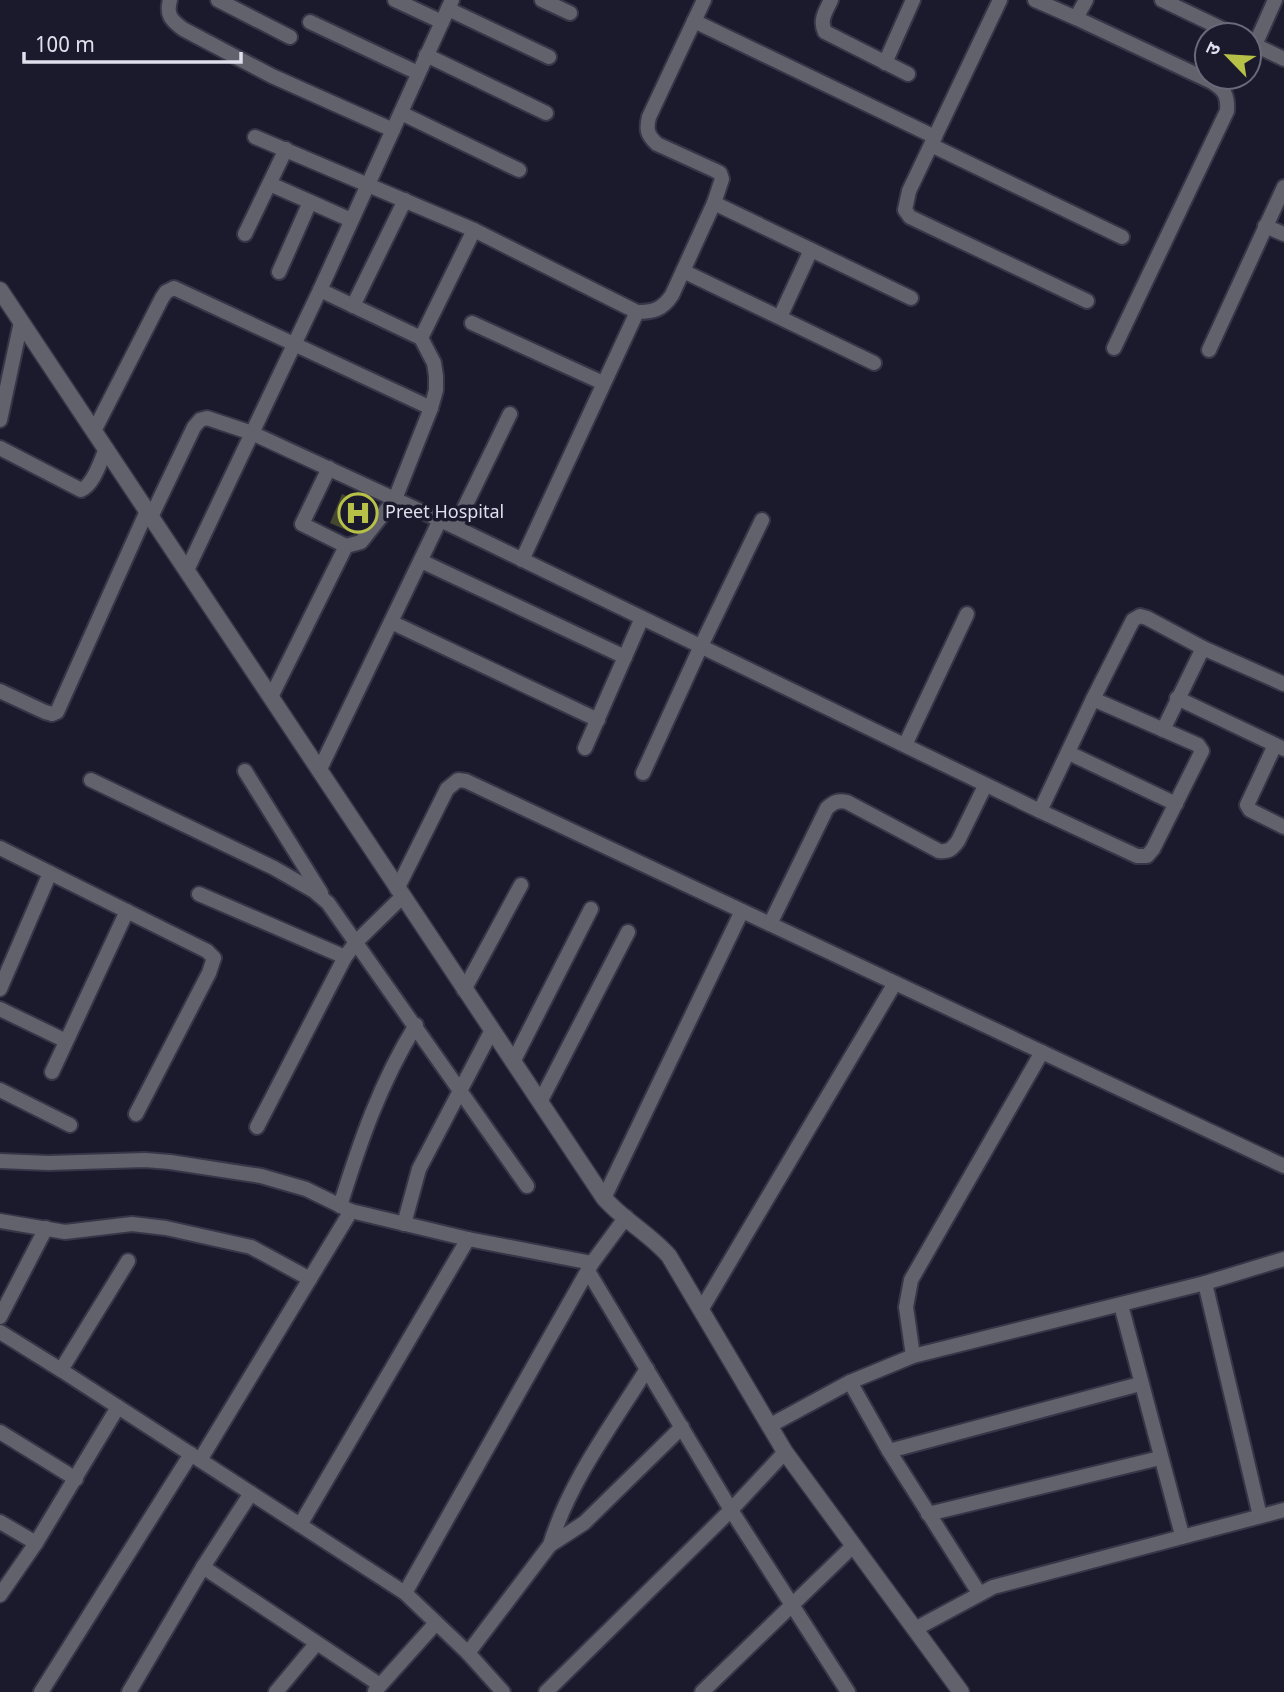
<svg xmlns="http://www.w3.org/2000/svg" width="1284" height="1692" viewBox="0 0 1284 1692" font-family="Georgia,'Noto Sans Devanagari',serif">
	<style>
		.building { fill: #44462f }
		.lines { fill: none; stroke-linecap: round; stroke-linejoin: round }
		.minor-casing { stroke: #363648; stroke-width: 18 }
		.tertiary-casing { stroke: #363648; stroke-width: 19 }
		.minor { stroke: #62626d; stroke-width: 14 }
		.tertiary { stroke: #62626d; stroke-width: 16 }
		.labels { text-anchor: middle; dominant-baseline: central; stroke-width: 7; stroke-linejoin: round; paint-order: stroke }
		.poi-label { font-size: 18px; fill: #dfdfed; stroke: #1b1a2d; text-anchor: start }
	</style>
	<rect width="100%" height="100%" fill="#1b1a2d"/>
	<path class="building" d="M 342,494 L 372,508 L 355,534 L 330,523 Z"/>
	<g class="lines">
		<g class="minor-casing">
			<g id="minor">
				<path d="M 170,0 C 166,15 171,20 183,29 L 272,76 L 393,130"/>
				<path d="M 218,0 L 290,37"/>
				<path d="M 395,0 L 442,22"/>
				<path d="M 542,0 L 570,13"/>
				<path d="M 831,0 C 826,11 819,20 825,32 L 908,74"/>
				<path d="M 1000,0 L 909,191 L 905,210 L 910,217 L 1087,301"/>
				<path d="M 1035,0 L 1076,18 L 1086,0"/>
				<path d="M 1162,0 L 1235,35"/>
				<path d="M 448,9 L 549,57"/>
				<path d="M 1076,18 L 1212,82 C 1225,90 1228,96 1227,111 L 1114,348"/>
				<path d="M 694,21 L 935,137"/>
				<path d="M 310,22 L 418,73"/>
				<path d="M 1249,42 L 1284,59"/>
				<path d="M 1255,45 L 1275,0"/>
				<path d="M 426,55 L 546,113"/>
				<path d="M 885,63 L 913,0"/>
				<path d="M 401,113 L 519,170"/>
				<path d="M 255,137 L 474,230 L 637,312 C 653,312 662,310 672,295 L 714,203 L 722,179 L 720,173 L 714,170 L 657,144 C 647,135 646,129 649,117 L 704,0"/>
				<path d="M 931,145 L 1122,237"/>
				<path d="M 270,184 L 351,220"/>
				<path d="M 714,203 L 911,298"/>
				<path d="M 1265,226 L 1284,234"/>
				<path d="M 245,234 L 286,149"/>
				<path d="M 683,271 L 874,363"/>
				<path d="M 279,272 L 310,202"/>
				<path d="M 320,290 L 421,338 L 474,230"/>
				<path d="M 353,306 L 405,200"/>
				<path d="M 780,317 L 811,250"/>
				<path d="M 472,323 L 603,383"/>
				<path d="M 1209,350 L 1284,187"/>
				<path d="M 0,420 L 21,322"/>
				<path d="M 94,431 L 162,298 L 166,292 L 174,288 L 431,408"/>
				<path d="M 0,448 L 81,490 C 94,484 100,462 106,449"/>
				<path d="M 151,517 L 194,427 L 200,420 L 207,418 L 252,433 L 455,527 L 1040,811 L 1137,856 L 1147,856 L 1153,849 L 1202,751 L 1198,745 L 1093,699"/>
				<path d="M 455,527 L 510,414"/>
				<path d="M 346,546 L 361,542 L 395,499 L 431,408 L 436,390 L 436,376 L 434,363 L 421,338"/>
				<path d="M 522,560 L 637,312"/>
				<path d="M 421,561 L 625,657"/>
				<path d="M 187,570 L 320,290 L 452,0"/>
				<path d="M 391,622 L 598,720"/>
				<path d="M 0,691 L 45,712 L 52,714 L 57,712 L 147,511"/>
				<path d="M 271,697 L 346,546 L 302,524 L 329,468"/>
				<path d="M 1177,698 L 1284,749"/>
				<path d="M 1163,730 L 1203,648"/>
				<path d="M 905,745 L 967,614"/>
				<path d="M 1275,745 L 1247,805 L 1250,810 L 1284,827"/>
				<path d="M 585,748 L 642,618"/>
				<path d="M 1069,753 L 1176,804"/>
				<path d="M 245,771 L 321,893"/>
				<path d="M 319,771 L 440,520"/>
				<path d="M 643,773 L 701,646 L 762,520"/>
				<path d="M 91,780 L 274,868 L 314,891 L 328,903 L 527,1186"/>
				<path d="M 1040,811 L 1093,699 L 1133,620 L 1140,616 L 1147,618 L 1203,648 L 1284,684"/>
				<path d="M 0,848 L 207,951 L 214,958 L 209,973 L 136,1114"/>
				<path d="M 397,889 L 447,789 L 458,780 L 466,781 L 1284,1166"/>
				<path d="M 199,894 L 345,957"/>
				<path d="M 770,924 L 827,808 C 834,802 838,800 847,802 L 939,851 C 949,852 952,849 958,841 L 985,786"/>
				<path d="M 0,989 L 50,873"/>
				<path d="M 464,990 L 521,885"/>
				<path d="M 0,1009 L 66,1041"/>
				<path d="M 513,1062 L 591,909"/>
				<path d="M 52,1072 L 127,911"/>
				<path d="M 0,1090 L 70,1125"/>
				<path d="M 540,1102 L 628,932"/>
				<path d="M 257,1127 L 345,957 L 357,941 L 402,897"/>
				<path d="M 0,1161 L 48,1163 L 145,1160 L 170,1162 L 261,1176 L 306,1189 L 351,1211 L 468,1239 L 592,1263"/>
				<path d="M 604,1198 L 742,911"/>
				<path d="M 340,1206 C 360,1142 380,1083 416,1025"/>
				<path d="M 0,1221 L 65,1232 L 132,1224 L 166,1228 L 251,1247 L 310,1279"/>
				<path d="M 404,1224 L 419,1169 L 492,1030"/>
				<path d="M 128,1261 L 61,1370 L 405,1593 L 468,1653 L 503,1692"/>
				<path d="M 588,1271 L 731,1510 L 848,1692"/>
				<path d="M 1205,1283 L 1260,1516"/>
				<path d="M 1121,1305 L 1182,1535"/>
				<path d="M 701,1310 L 895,983"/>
				<path d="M 0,1317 L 46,1228"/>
				<path d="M 0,1332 L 61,1370"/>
				<path d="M 913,1356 L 906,1307 L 911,1280 L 1042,1052"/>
				<path d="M 850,1382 L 889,1451 L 979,1593"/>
				<path d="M 769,1426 L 850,1382 L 913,1356 L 1205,1283 L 1284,1259"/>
				<path d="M 0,1432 L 76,1479"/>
				<path d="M 889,1451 L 1140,1384"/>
				<path d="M 200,1460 L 351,1211"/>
				<path d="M 928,1514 L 1160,1458"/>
				<path d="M 0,1522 L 36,1543 L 118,1407"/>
				<path d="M 300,1525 L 468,1239"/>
				<path d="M 550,1545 L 584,1523 L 682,1427"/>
				<path d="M 203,1567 L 380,1685"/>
				<path d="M 405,1593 L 592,1263 L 626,1217"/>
				<path d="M 0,1595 L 36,1543"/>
				<path d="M 915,1629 L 993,1587 L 1284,1510"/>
				<path d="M 468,1653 L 550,1545 C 569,1482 612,1425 647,1369"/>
				<path d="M 375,1691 L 436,1623"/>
				<path d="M 41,1692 L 191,1454"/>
				<path d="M 129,1692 L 203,1567 L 251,1493"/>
				<path d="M 276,1692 L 316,1644"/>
				<path d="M 546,1692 L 731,1510 L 785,1452"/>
				<path d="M 702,1692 L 853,1546"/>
			</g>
		</g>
		<g class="tertiary-casing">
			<path id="tertiary" d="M 0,290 L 604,1198 C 623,1220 650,1234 669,1256 L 785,1452 L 961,1692"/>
		</g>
		<use href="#minor" class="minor"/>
		<use href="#tertiary" class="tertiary"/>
	</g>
	<defs>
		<g id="hospital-ring" transform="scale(2.0125)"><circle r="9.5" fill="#1b1a2d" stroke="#b7c148" stroke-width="1.5"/><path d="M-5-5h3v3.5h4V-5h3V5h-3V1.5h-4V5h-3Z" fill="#b7c148"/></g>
	</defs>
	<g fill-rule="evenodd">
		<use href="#hospital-ring" x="358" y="513"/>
	</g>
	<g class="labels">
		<g class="poi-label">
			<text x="385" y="513">Preet Hospital</text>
		</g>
	</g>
	<g transform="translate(1228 56) rotate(295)"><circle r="33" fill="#1b1a2d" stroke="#69697a" stroke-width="2"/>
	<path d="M0-5L12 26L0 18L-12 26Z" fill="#b7c148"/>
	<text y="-10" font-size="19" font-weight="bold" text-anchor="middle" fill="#dfdfed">उ</text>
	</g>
	<path d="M24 52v10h217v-10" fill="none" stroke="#dfdfed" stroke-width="3.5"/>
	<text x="35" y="52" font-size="21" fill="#dfdfed" stroke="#1b1a2d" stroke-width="5" paint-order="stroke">100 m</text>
</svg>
